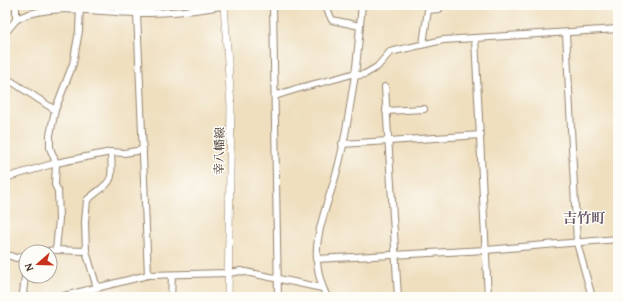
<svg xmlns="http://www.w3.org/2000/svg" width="623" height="302" viewBox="0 0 623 302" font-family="'Gentium Book Plus','Noto Serif JP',serif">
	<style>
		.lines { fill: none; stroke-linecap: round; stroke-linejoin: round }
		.minor-casing { stroke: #95846e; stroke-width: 8 }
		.tertiary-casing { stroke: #95846e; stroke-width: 8 }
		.minor { stroke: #fff; stroke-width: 6 }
		.tertiary { stroke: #fff; stroke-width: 7 }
		.labels { text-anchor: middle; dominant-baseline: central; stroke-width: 3; stroke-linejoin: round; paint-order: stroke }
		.street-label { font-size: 12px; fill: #3b2a1e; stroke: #fdfcf7 }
		.quarter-label { font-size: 14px; font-weight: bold; fill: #695b6a; stroke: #fdfcf7 }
	</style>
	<rect width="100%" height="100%" fill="#fdfcf7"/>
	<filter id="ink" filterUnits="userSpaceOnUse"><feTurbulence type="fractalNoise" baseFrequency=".025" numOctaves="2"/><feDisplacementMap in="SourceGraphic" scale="8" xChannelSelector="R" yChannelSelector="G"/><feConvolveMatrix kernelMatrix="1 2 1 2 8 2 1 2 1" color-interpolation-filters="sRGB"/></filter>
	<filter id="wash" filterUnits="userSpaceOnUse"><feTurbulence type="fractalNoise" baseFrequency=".012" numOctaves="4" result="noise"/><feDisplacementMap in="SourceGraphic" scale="16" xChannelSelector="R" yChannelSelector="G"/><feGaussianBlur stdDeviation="0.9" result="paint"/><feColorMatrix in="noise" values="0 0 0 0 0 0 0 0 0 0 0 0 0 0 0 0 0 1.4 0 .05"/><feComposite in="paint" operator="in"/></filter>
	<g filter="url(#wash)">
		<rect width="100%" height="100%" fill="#efdfbf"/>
	</g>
	<g filter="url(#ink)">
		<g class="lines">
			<g class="minor-casing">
				<g id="minor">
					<path d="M 16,5 L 16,20"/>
					<path d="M 80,5 L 79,31 L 73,64 L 55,110 L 50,135 L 50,148 L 56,163 L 55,185 L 58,191 L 59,219 L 56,250 L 86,251"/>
					<path d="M 273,5 L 278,297"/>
					<path d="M 325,5 L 332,20 L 360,26"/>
					<path d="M 137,13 L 148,275"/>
					<path d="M 5,33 L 16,20 L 21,17 C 57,2 99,13 137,13 C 166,13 197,11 225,5"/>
					<path d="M 566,33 L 577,243 L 592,297"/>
					<path d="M 475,38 L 488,297"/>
					<path d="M 423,44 L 428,10 L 439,9"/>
					<path d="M 355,76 L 365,74 L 377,67 L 390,52 L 443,40 L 618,29"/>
					<path d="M 5,77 L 55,110"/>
					<path d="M 385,87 L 398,297"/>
					<path d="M 275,96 C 301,86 328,82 355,73"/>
					<path d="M 386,111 L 424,109"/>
					<path d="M 342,144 L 481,135"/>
					<path d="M 5,178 L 56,163 L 111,152 L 124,153 L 143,150"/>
					<path d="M 41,252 L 56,250"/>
					<path d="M 5,254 L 16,258 L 26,255"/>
					<path d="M 316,259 L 486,250 L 618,239"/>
					<path d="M 26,268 L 23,293 L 26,297"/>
					<path d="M 97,288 L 86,251 L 85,222 L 87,200 C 112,179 113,186 111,152"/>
					<path d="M 60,297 L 148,275 L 229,273 L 241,271 L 322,288"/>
					<path d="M 171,297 L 172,276"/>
					<path d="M 327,297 C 304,251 325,215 337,171 C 344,145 349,114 353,87 C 358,60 359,32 362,5"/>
				</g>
			</g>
			<g class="tertiary-casing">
				<path id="tertiary" d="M 224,5 L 231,106 L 228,297"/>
			</g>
			<use href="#minor" class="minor"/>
			<use href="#tertiary" class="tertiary"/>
		</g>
	</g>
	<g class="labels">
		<g class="street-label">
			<text transform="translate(219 151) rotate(-89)">幸八幡線</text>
		</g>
		<g class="quarter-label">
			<text x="584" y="218">吉竹町</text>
		</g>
	</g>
	<rect width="623" height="302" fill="none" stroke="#fdfcf7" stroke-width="20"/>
	<g transform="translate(38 264) rotate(250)"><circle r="19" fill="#fdfcf7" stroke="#afa8a0"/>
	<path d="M0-3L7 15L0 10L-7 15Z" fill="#c8321e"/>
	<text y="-6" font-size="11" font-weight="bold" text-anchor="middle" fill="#3b2a1e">N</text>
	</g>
</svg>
